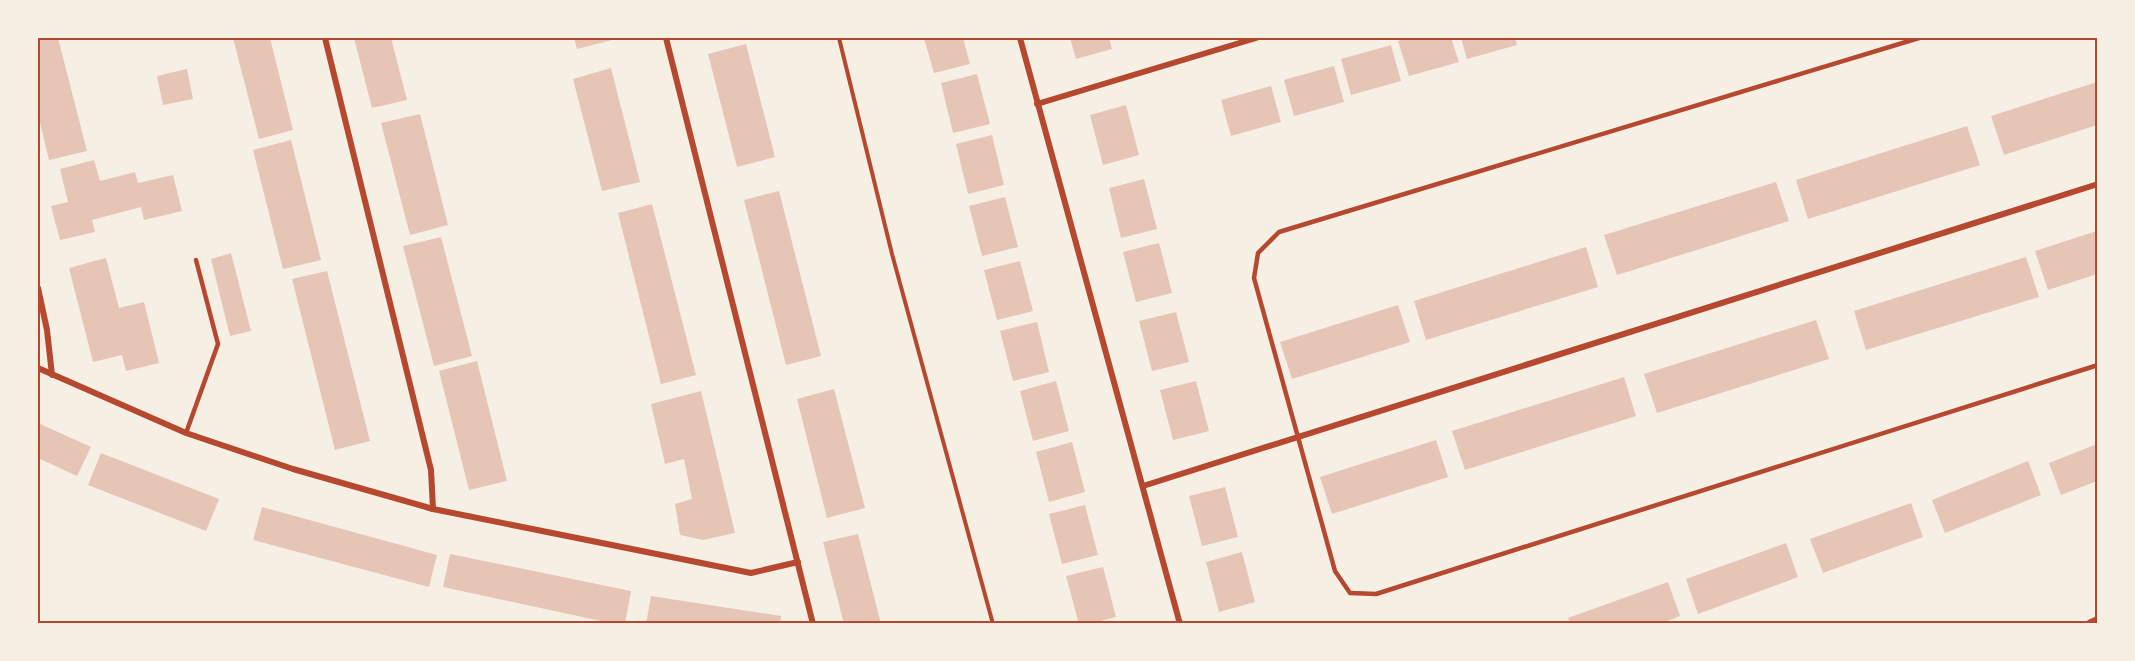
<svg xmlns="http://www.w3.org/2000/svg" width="2135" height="661" viewBox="0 0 2135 661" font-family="Arial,sans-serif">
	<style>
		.building { fill: #e6c5b7 }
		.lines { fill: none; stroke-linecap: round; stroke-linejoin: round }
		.path { stroke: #b5482f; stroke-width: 4 }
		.service { stroke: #b5482f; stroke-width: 4.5 }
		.minor { stroke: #b5482f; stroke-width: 6 }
		.tertiary { stroke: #b5482f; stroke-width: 10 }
		.neatline { fill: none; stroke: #b5482f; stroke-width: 2 }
	</style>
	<rect width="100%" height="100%" fill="#f6efe4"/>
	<g class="building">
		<path d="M 38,38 L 58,38 L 87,151 L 49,160 L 38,114 Z"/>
		<path d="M 233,38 L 270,38 L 293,130 L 259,139 Z"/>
		<path d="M 354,38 L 391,38 L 407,100 L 372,108 Z"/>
		<path d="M 574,38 L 611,38 L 612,40 L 577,49 Z"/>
		<path d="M 924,38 L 963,38 L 970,64 L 934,73 Z"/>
		<path d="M 1070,38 L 1109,38 L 1112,49 L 1076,59 Z"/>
		<path d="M 1410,38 L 1451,38 L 1459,62 L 1409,76 L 1398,41 Z"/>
		<path d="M 1461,38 L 1515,38 L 1517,45 L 1467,59 Z"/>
		<path d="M 746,44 L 775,157 L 737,167 L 708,54 Z"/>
		<path d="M 1391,45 L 1401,81 L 1351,95 L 1341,59 Z"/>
		<path d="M 1334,66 L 1344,102 L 1294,116 L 1284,80 Z"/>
		<path d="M 611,68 L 640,182 L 602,191 L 573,79 Z"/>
		<path d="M 187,69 L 193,99 L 163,105 L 157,76 Z"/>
		<path d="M 977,74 L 990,124 L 953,133 L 941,83 Z"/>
		<path d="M 2097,82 L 2097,125 L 2004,155 L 1991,116 Z"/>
		<path d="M 1271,86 L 1281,122 L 1231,136 L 1221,100 Z"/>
		<path d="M 1126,105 L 1139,155 L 1103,165 L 1090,115 Z"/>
		<path d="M 420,114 L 448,225 L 410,235 L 381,123 Z"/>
		<path d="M 1967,126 L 1980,165 L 1808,219 L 1796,180 Z"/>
		<path d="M 992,135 L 1004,185 L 968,194 L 956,144 Z"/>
		<path d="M 291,140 L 321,260 L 283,269 L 253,150 Z"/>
		<path d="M 94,160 L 100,181 L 135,172 L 138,183 L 173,175 L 182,211 L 144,220 L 141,207 L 92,220 L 95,232 L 60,240 L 51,206 L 68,202 L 60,169 Z"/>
		<path d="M 1144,179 L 1157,229 L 1121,238 L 1109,188 Z"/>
		<path d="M 1776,182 L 1789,221 L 1617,275 L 1604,235 Z"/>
		<path d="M 779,191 L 821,356 L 786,365 L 744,200 Z"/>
		<path d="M 1005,197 L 1018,247 L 982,256 L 969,206 Z"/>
		<path d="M 652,204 L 696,375 L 661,384 L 618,213 Z"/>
		<path d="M 2097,231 L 2097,274 L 2048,290 L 2035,251 Z"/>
		<path d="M 441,237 L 472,356 L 434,366 L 403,246 Z"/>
		<path d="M 1159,243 L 1172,293 L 1136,302 L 1123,252 Z"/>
		<path d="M 1586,247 L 1598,287 L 1426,340 L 1414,301 Z"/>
		<path d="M 231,253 L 251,331 L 230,336 L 211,259 Z"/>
		<path d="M 2026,257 L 2039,297 L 1866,350 L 1854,311 Z"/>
		<path d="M 106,258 L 119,308 L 144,302 L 159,363 L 126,371 L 122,355 L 93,362 L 69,268 Z"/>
		<path d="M 1020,261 L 1033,311 L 997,320 L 984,270 Z"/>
		<path d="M 327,271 L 370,441 L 335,450 L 292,279 Z"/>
		<path d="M 1398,305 L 1410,342 L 1292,379 L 1280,342 Z"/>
		<path d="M 1176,312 L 1189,362 L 1152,371 L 1139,321 Z"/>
		<path d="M 1816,320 L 1829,359 L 1657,413 L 1644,374 Z"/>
		<path d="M 1037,322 L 1049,372 L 1013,381 L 1000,331 Z"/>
		<path d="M 477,361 L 507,481 L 469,490 L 439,371 Z"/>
		<path d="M 1624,377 L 1636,416 L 1465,470 L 1452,431 Z"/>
		<path d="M 1056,381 L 1069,431 L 1033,441 L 1020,391 Z"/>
		<path d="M 1196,381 L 1209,431 L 1173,440 L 1160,390 Z"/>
		<path d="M 834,389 L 865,508 L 827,518 L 797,399 Z"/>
		<path d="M 701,391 L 735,533 L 703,540 L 680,535 L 675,504 L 692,499 L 684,459 L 665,464 L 651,404 Z"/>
		<path d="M 38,423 L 91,447 L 77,476 L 38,458 Z"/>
		<path d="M 1436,440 L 1448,477 L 1332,514 L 1320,477 Z"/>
		<path d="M 1072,442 L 1085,492 L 1049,502 L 1036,452 Z"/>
		<path d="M 2097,444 L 2097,481 L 2061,495 L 2049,463 Z"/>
		<path d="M 101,453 L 219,499 L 206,531 L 88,485 Z"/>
		<path d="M 2028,461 L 2041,495 L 1945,533 L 1932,500 Z"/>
		<path d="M 1225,487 L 1238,537 L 1202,546 L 1189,496 Z"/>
		<path d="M 1911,503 L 1923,537 L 1823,573 L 1810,539 Z"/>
		<path d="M 1085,505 L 1098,555 L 1062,564 L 1049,514 Z"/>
		<path d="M 262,507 L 437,555 L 429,587 L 253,540 Z"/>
		<path d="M 858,534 L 881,624 L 844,624 L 823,542 Z"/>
		<path d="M 1786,543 L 1798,577 L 1698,614 L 1686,579 Z"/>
		<path d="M 1242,552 L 1255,602 L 1219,612 L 1206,562 Z"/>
		<path d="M 450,554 L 631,591 L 625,624 L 615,624 L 443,587 Z"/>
		<path d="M 1103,567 L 1116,617 L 1089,624 L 1079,624 L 1066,576 Z"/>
		<path d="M 1668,582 L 1680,616 L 1660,624 L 1570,624 L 1568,618 Z"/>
		<path d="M 651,596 L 781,616 L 780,624 L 646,624 Z"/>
	</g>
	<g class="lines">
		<path class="path" d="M 839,38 L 892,254 L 993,624"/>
		<g class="service">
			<path d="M 1919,38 L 1279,232 L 1258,253 L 1254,278 L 1335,571 L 1350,593 L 1376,594 L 2098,365"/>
			<path d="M 186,433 L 218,344 L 196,260"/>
		</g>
		<g class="minor">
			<path d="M 325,38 L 431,470 L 433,509"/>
			<path d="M 666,38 L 813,624"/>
			<path d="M 1020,38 L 1180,624"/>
			<path d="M 1037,104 L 1256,38"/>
			<path d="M 38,288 L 47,330 L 52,375"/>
			<path d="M 38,368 L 186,433 L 293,469 L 433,509 L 751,573 L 798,562"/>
			<path d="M 1143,486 L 2098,184"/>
		</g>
		<path class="tertiary" d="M 2091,624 L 2098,621"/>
	</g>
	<rect width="2135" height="661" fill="none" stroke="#f6efe4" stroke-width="78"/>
	<rect x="39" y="39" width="2057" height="583" class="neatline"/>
</svg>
